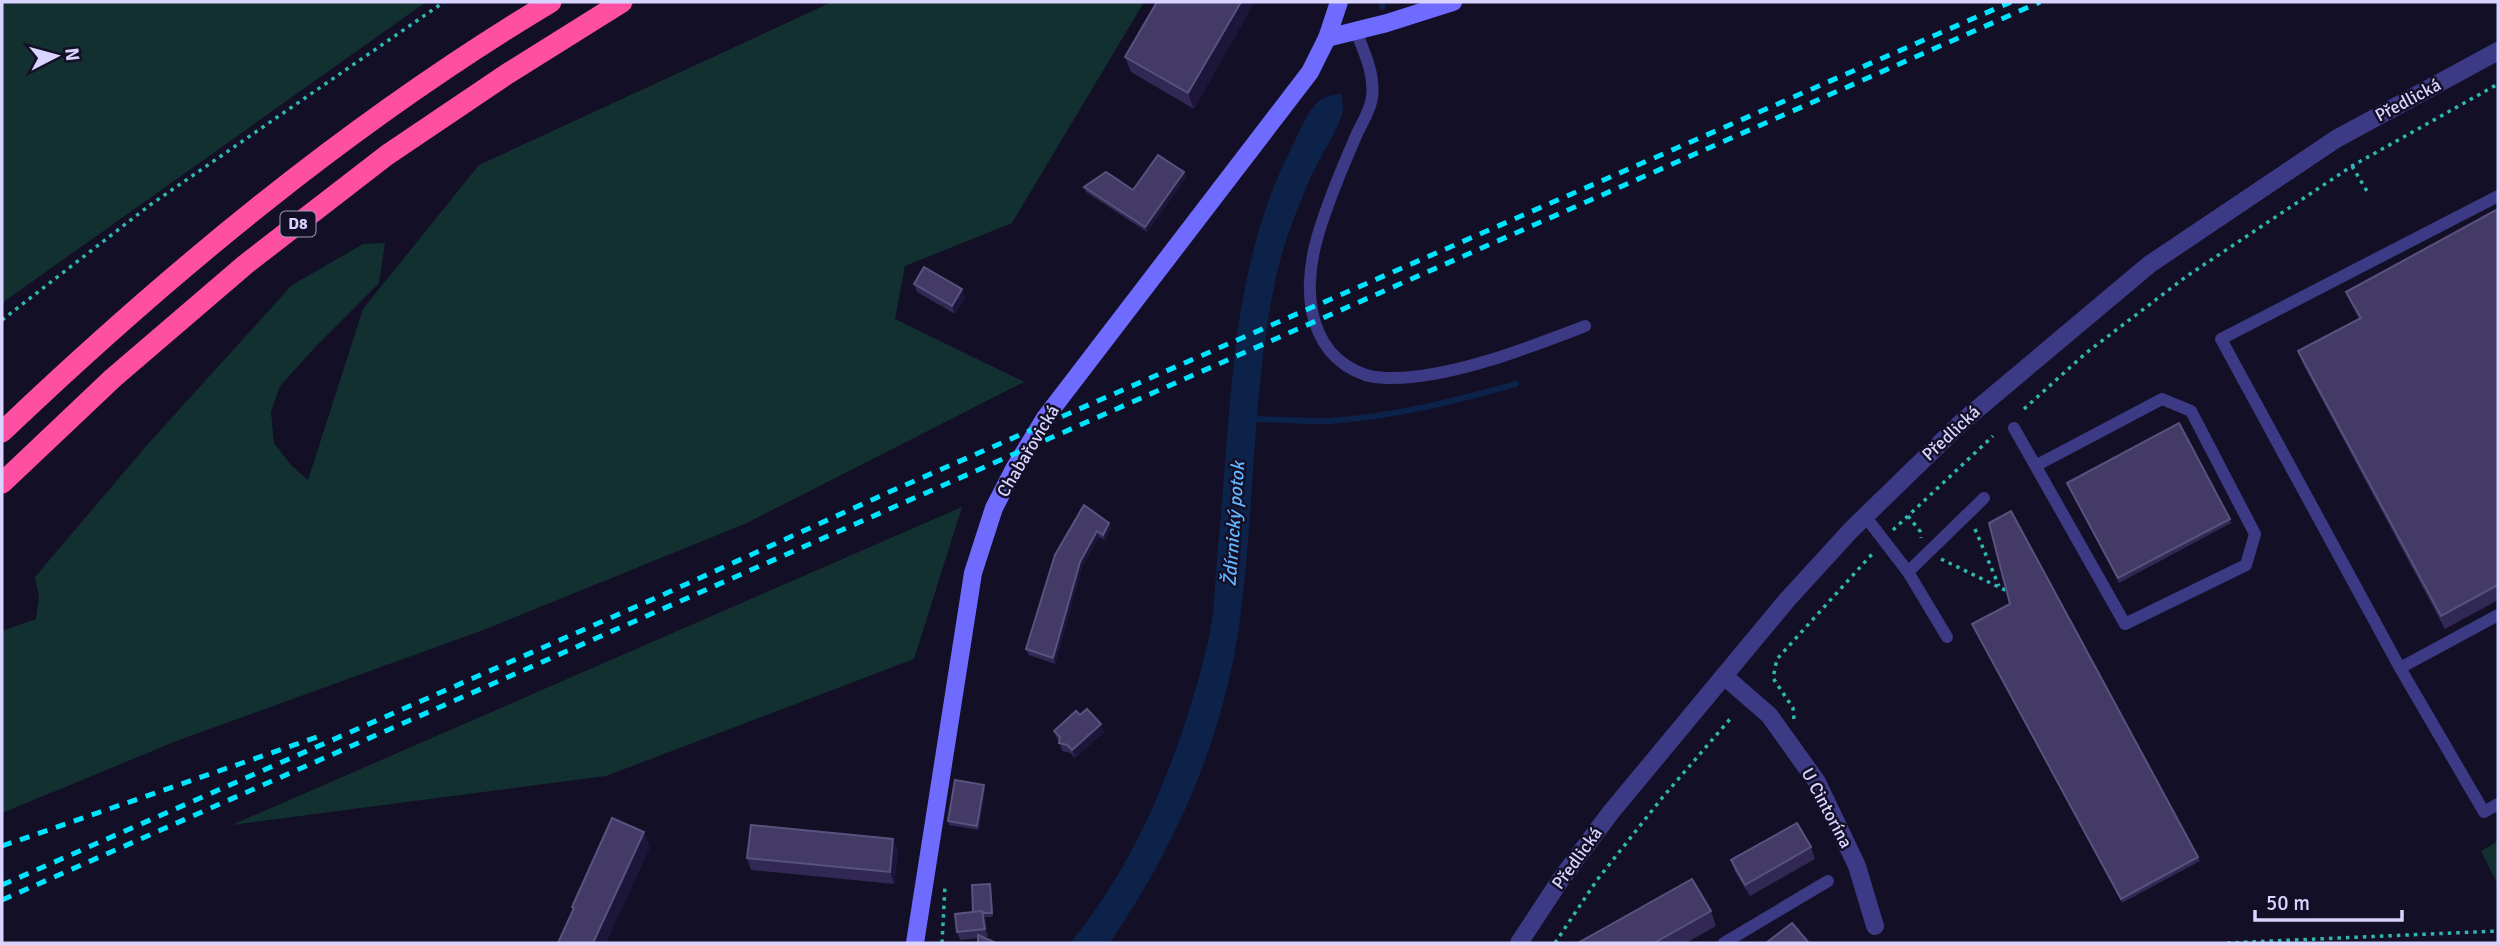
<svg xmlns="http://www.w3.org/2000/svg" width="2500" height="945" viewBox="0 0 2500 945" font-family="Signika,sans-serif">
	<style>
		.green { fill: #12302f }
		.water { fill: #0c2248 }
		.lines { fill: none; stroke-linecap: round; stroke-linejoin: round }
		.stream { stroke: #0c2248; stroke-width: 6 }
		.path { stroke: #2fb8b0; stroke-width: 3.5; stroke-dasharray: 3.5 5; stroke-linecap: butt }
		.lane { stroke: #3d3a85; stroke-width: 12 }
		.street { stroke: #3d3a85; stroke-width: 18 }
		.secondary { stroke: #6f6bff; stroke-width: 18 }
		.highway { stroke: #ff4fa3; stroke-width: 21 }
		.rail { stroke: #00e5ff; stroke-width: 5; stroke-dasharray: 10 9; stroke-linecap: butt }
		.wall { fill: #312854 }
		.shaded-wall { fill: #1d163a }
		.building { fill: #433a66; stroke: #5a527e; stroke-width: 2 }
		.labels { text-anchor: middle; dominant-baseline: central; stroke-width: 5; stroke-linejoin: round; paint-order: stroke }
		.shield { fill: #130f26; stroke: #9e99be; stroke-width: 2 }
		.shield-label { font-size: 16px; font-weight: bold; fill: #d9d4ff }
		.street-label { font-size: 18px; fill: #d9d4ff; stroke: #130f26 }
		.water-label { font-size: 19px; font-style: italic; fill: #62b6ff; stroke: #130f26 }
	</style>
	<rect width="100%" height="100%" fill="#130f26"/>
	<g class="green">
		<path d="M 2,2 L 426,2 L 2,303 Z"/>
		<path d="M 832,2 L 1144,2 L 1012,223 L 905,266 L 895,319 L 1024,382 L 747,523 L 486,629 L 179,740 L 2,813 L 2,631 L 36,619 L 39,597 L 35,577 L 147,445 L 292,285 L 363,244 L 385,243 L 379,283 L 318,344 L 280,386 L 271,412 L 274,443 L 291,465 L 308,480 L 363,309 L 479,165 Z"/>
		<path d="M 962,507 L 914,659 L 606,776 L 232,825 Z"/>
		<path d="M 2498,841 L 2498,885 L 2481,851 Z"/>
	</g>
	<path class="water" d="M 1341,94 C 1342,99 1343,105 1343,110 C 1342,123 1315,166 1309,181 C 1295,214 1282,247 1275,282 C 1252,392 1255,507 1240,619 C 1225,735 1176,846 1111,941 L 1109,943 L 1070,943 C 1139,861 1183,746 1208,642 C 1215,612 1215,578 1218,547 C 1232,412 1228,272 1291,149 C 1298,135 1311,101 1326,97 C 1330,95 1336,95 1341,94 Z"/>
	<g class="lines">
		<g class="stream">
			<path d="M 1382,7 L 1383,2"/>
			<path d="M 1252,419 C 1277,419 1303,422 1329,421 C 1392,417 1455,401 1516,384"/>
		</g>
		<g class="path">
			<path d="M 2352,166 L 2368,193"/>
			<path d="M 2,320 L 150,205 L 444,2"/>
			<path d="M 2024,409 L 2086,353 L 2187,276 L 2352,166 L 2498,84"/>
			<path d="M 1908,516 L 1920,531 L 1921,538"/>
			<path d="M 1975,529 L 1999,586"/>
			<path d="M 1893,530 L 1993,436"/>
			<path d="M 1941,559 L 2007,591"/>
			<path d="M 1794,719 L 1793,708 L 1773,678 L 1777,659 L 1873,553"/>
			<path d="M 942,943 L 945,886"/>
			<path d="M 1555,943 L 1597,880 L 1662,798 L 1731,718"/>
			<path d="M 2227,943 L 2498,931"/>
		</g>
		<g class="lane">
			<path d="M 1356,31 C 1364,52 1375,74 1372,97 C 1371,110 1361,124 1356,136 C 1342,168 1328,201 1318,235 C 1309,265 1305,303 1319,333 C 1330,359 1357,378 1386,378 C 1447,380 1528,348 1585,326"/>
			<path d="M 2498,196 L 2221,339 L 2400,668 L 2484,812 L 2498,804"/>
			<path d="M 2014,428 L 2125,624 L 2246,565 L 2255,534 L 2191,411 L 2162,399 L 2037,465"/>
			<path d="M 1865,516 L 1908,572 L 1984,498"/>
			<path d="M 1908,572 L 1947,637"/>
			<path d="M 2400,668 L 2498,615"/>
			<path d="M 1724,943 L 1828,881"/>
		</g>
		<g class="street">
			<path d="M 1724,676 L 1769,715 L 1817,782 L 1857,866 L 1875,926"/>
			<path d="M 1519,943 L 1561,879 L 1611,812 L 1787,600 L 1851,530 L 1963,421 L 2150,264 L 2336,139 L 2498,51"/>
		</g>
		<g class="secondary">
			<path d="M 1327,38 L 1387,23 L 1453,2"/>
			<path d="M 915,943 L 973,573 L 994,508 L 1014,469 L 1045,418 L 1310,72 L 1327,38 L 1339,2"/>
		</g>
		<g class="highway">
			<path d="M 2,432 C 170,272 351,122 551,2"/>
			<path d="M 2,483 L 113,378 L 246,264 L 387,155 L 507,74 L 622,2"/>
		</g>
		<g class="rail">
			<path d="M 2,846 L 323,735"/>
			<path d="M 2,885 L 658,597 L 887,493 L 2011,2"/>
			<path d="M 2,900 L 2040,2"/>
		</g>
	</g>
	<g class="wall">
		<path d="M 1157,2 L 1194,109 L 1131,72 L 1125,57 Z"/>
		<path d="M 1184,172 L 1186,177 L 1147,232 L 1086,192 L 1084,187 L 1133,190 Z"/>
		<path d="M 2498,209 L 2498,600 L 2445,629 L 2303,364 L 2298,351 L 2359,319 L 2351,304 L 2346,292 Z"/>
		<path d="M 914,284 L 965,297 L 955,314 L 917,292 Z"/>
		<path d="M 2067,483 L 2230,519 L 2231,523 L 2119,583 Z"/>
		<path d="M 1109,523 L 1111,528 L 1105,540 L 1099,537 L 1082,567 L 1055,664 L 1029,655 L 1026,649 L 1055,555 Z"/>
		<path d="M 1972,624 L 2198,857 L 2200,861 L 2122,903 Z"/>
		<path d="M 1080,715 L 1104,732 L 1075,758 L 1070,753 L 1062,751 L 1059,741 L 1057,739 L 1054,731 Z"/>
		<path d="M 985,789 L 979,830 L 949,825 L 948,821 Z"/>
		<path d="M 1811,847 L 1815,859 L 1750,896 L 1735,872 L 1731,860 Z"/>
		<path d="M 898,851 L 894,884 L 751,870 L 747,858 Z"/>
		<path d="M 990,884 L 991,888 L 993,917 L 985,917 L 988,937 L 960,940 L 957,932 L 973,912 Z"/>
		<path d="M 1711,911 L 1716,926 L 1686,943 L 1578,943 Z"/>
	</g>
	<g class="shaded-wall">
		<path d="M 1241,2 L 1255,2 L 1194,109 L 1188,93 Z"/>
		<path d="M 1184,172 L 1186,177 L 1147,232 L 1145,227 Z"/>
		<path d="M 962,289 L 965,297 L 955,314 L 952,306 Z"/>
		<path d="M 1109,523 L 1111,528 L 1105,540 L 1103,535 Z"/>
		<path d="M 1097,531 L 1099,537 L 1082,567 L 1055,664 L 1053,658 L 1080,562 Z"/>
		<path d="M 1101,724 L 1104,732 L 1075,758 L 1072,750 Z"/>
		<path d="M 984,785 L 985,789 L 979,830 L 977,826 Z"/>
		<path d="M 644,832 L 650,848 L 606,943 L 593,943 Z"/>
		<path d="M 893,839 L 898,851 L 894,884 L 890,872 Z"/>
		<path d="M 990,884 L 991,888 L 993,917 L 992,913 Z"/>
		<path d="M 982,911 L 985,919 L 988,937 L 985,929 Z"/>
	</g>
	<g class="building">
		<path d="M 1157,2 L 1241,2 L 1188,93 L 1125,57 Z"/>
		<path d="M 1158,155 L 1184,172 L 1145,227 L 1084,187 L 1106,172 L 1133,190 Z"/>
		<path d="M 2498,209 L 2498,585 L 2441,616 L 2298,351 L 2361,318 L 2346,292 Z"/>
		<path d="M 924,267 L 962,289 L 952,306 L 914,284 Z"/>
		<path d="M 2179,423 L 2230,519 L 2118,578 L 2067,483 Z"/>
		<path d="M 1084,505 L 1109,523 L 1103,535 L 1097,531 L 1080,562 L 1053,658 L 1026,649 L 1055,555 Z"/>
		<path d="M 2011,511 L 2198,857 L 2121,899 L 1972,624 L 2010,604 L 1989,523 Z"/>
		<path d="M 1087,709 L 1101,724 L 1072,750 L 1067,745 L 1059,743 L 1060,737 L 1054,731 L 1076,711 L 1080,715 Z"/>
		<path d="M 955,780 L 984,785 L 977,826 L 948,821 Z"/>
		<path d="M 612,818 L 644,832 L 593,943 L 558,943 L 574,908 L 572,907 Z"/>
		<path d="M 1797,823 L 1811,847 L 1745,885 L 1731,860 Z"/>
		<path d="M 751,825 L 893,839 L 890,872 L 747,858 Z"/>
		<path d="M 1692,879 L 1711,911 L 1654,943 L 1578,943 Z"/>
		<path d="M 990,884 L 992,913 L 983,913 L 982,911 L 973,912 L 972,885 Z"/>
		<path d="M 982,911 L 985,929 L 957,932 L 955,914 Z"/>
		<path d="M 1792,923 L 1809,943 L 1766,943 Z"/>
		<path d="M 978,935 L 996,943 L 978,943 Z"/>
	</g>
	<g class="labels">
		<rect class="shield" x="280.5" y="211.5" width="35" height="25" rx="5"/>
		<g class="shield-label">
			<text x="298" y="224">D8</text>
		</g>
		<g class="street-label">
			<text transform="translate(2408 100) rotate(-28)">Předlická</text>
			<text transform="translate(1951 433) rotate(-43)">Předlická</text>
			<text transform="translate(1028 451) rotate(-59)">Chabařovická</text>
			<text transform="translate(1827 808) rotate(62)">U Cintorína</text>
			<text transform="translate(1577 858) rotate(-54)">Předlická</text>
		</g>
		<g class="water-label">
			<text transform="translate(1234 524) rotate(-86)">Ždírnický potok</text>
		</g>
	</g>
	<rect width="2500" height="945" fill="none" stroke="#d9d4ff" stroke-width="7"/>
	<g transform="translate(56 56) rotate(84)" stroke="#130f26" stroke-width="5" paint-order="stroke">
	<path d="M0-5L12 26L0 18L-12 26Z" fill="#d9d4ff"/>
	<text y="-10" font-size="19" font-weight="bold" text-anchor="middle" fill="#d9d4ff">N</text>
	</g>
	<path d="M2255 910v10h147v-10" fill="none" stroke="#d9d4ff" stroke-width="3.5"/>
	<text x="2266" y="910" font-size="21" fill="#d9d4ff" stroke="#130f26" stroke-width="5" paint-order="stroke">50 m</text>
</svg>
